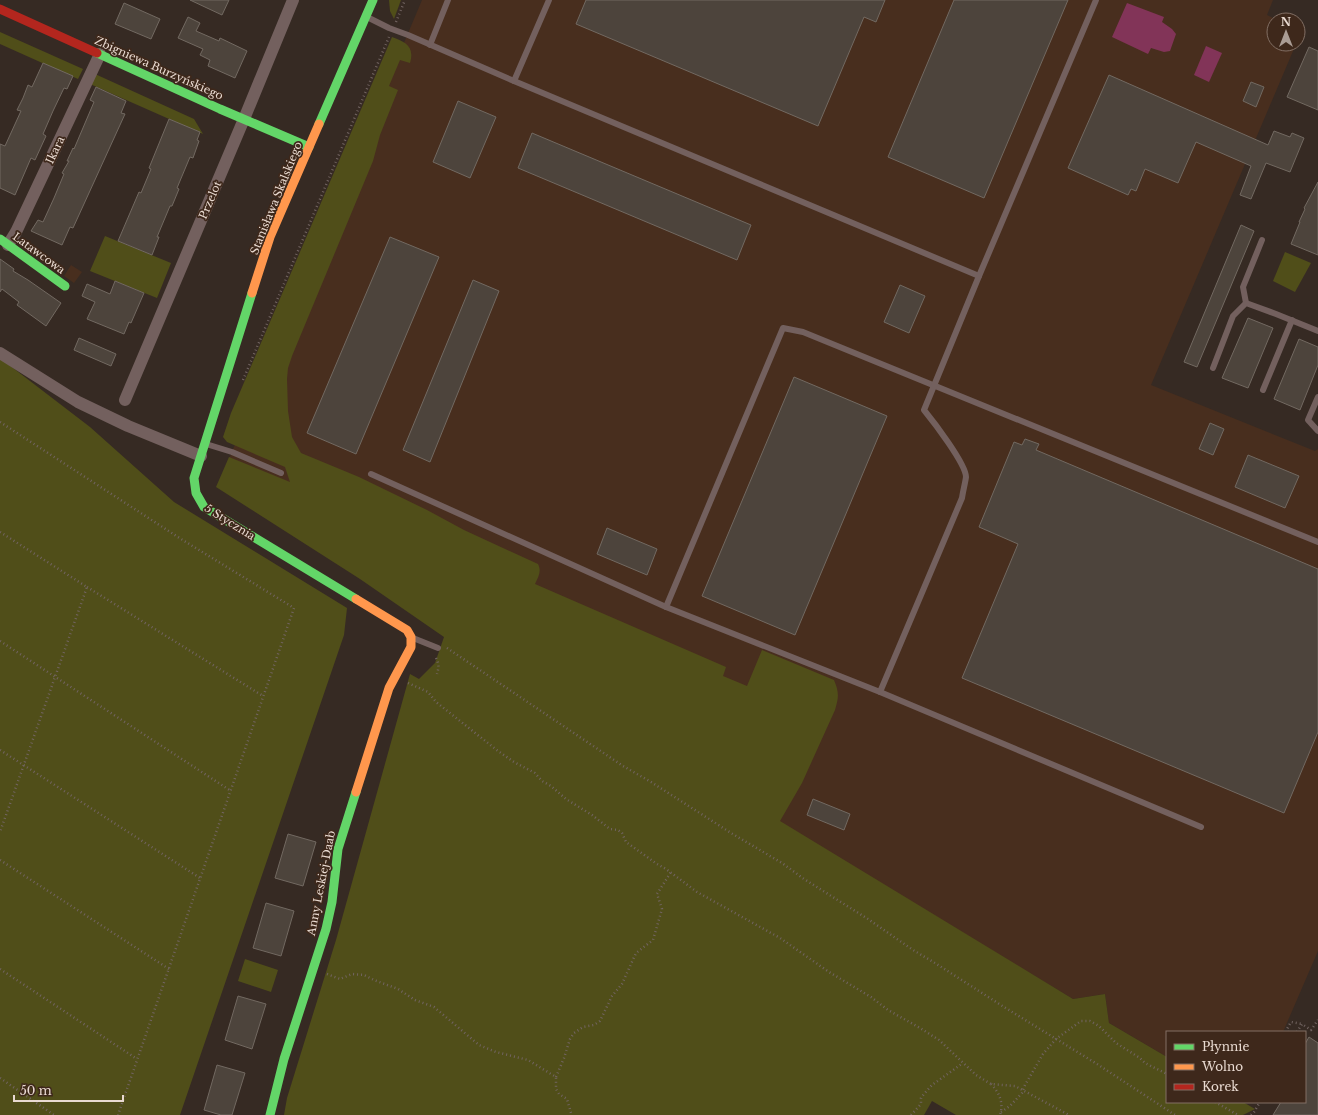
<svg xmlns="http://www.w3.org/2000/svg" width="1318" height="1115" viewBox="0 0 1318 1115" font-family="'Libre Baskerville',serif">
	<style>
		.built { fill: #482e1e }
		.green { fill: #504e19 }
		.water { fill: #823458 }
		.building { fill: #4d443c; stroke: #726961 }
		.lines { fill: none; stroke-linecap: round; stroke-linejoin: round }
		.path { stroke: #726461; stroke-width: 2.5; stroke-dasharray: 1 3; stroke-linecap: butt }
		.lane { stroke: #73605e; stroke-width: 6 }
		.street { stroke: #73605e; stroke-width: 12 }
		.fast { stroke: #63d668; stroke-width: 9 }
		.slow { stroke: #ff974d; stroke-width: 9 }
		.jam { stroke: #b3261e; stroke-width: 9 }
		.labels { text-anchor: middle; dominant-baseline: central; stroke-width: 3.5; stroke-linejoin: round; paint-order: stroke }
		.street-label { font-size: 11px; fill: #e9dad1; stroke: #3e281b }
	</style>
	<rect width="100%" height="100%" fill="#362a23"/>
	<g class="built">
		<path d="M 422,0 L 1273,0 L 1267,15 L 1277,20 L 1274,20 L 1274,44 L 1296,44 L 1151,385 L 1315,451 L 1318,449 L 1318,951 L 1283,1032 L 1167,1032 L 1167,1057 L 1109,1023 L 1105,994 L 1073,999 L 218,485 Z"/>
		<path d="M 71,265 L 82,272 L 74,283 L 64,276 Z"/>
	</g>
	<g class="green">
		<path d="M 389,0 L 401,0 L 394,19 L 390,11 Z"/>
		<path d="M 0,32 L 83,69 L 78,79 L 0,44 Z"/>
		<path d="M 392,37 C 405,42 415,46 410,63 L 400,60 L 389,86 L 398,90 L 380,135 L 373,161 L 292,356 L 288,368 L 287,379 L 288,411 L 292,437 L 301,453 L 359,477 L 427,510 L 464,530 L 538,564 C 542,572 538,577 535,584 L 726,667 L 723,676 L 747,686 L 762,650 L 834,680 C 839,692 839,697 835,710 L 802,783 L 780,821 L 1073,999 L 1105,994 L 1109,1023 L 1167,1057 L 1167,1102 L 1243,1102 L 1255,1109 L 1243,1115 L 956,1115 L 932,1101 L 924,1115 L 284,1115 L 287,1098 L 336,940 L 410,674 L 419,679 L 435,663 L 444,637 L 360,579 L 216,487 L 229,457 L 290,482 L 285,467 L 227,442 L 223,437 L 231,413 Z"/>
		<path d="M 95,74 L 194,119 L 203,134 L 90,84 Z"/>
		<path d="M 105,236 L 171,263 L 157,298 L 90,271 Z"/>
		<path d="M 1285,252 L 1311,263 L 1295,292 L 1273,281 Z"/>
		<path d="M 0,358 L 90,427 L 174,502 L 347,608 L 344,635 L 180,1115 L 0,1115 Z"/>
		<path d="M 245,959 L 278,970 L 271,992 L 238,981 Z"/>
	</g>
	<g class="water">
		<path d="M 1127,3 L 1164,17 L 1162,22 L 1172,29 L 1176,34 L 1170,51 L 1164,52 L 1151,48 L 1148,54 L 1112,37 Z"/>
		<path d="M 1206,46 L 1222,53 L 1209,82 L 1194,75 Z"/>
	</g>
	<g class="building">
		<path d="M 190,0 L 229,0 L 222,15 Z"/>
		<path d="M 586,0 L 885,0 L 876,22 L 864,17 L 818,126 L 576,24 Z"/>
		<path d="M 954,0 L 1068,0 L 984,198 L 888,157 Z"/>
		<path d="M 124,3 L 160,19 L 151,39 L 115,24 Z"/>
		<path d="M 188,17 L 200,23 L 196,31 L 219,41 L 220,38 L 247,51 L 235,78 L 208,66 L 210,60 L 200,55 L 203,49 L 178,38 Z"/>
		<path d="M 1309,47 L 1318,51 L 1318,110 L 1287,97 Z"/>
		<path d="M 43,63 L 73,76 L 67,89 L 64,88 L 53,111 L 43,134 L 46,136 L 35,160 L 31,158 L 15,195 L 0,188 L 0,144 L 5,146 L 21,111 L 17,110 L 23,98 L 28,85 L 32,87 Z"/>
		<path d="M 1109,75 L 1268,145 L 1274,131 L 1290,137 L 1292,133 L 1304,138 L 1290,172 L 1266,163 L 1251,199 L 1240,195 L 1251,166 L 1196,142 L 1178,183 L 1145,169 L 1136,191 L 1131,189 L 1128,195 L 1068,168 Z"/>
		<path d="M 1251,82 L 1264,87 L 1256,107 L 1243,101 Z"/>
		<path d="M 96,87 L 126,101 L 121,113 L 125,114 L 73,228 L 70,227 L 62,245 L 31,231 L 38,220 L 43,222 L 54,198 L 64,174 L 62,173 L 69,161 L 67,161 L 73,148 L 74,149 L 94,102 L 90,100 Z"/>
		<path d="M 458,101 L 496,117 L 470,178 L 433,162 Z"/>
		<path d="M 169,119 L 200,132 L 197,140 L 199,141 L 193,158 L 190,157 L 177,188 L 179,189 L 172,206 L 170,206 L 157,237 L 159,237 L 152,255 L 118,241 L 139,192 L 141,193 L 151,169 L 149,168 Z"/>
		<path d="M 532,133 L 751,225 L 737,260 L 518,168 Z"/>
		<path d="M 1318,182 L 1318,255 L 1291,244 L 1300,222 L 1299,222 L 1305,209 L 1304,208 Z"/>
		<path d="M 1241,225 L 1254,231 L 1197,367 L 1184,362 Z"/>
		<path d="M 390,237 L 439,257 L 356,454 L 307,433 Z"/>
		<path d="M 0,259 L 14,269 L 13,271 L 28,280 L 61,303 L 46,326 L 17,305 L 19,302 L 2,289 L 0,292 Z"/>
		<path d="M 473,280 L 499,291 L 430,462 L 403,450 Z"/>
		<path d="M 115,281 L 144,293 L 131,323 L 129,322 L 124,334 L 87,319 L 95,302 L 82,296 L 87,284 L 110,294 Z"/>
		<path d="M 900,285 L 925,296 L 909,333 L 884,322 Z"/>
		<path d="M 1248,318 L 1273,328 L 1248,388 L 1222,378 Z"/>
		<path d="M 79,338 L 116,354 L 111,366 L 74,350 Z"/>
		<path d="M 1299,339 L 1318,347 L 1318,365 L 1300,410 L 1274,399 Z"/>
		<path d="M 794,377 L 887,416 L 795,635 L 702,596 Z"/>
		<path d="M 1210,423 L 1224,429 L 1213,455 L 1199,449 Z"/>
		<path d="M 1025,439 L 1039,444 L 1036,450 L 1318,569 L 1318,732 L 1284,813 L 962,678 L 1018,544 L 979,527 L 1014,442 L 1022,445 Z"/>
		<path d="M 1248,455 L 1299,476 L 1285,508 L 1235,487 Z"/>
		<path d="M 607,528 L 657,549 L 647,575 L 597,554 Z"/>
		<path d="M 813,799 L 850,814 L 844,830 L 807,815 Z"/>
		<path d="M 288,834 L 316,842 L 303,886 L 275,878 Z"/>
		<path d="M 266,903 L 294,911 L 281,956 L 253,948 Z"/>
		<path d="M 238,996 L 266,1004 L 252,1049 L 225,1040 Z"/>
		<path d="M 1309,1037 L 1318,1043 L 1318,1115 L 1273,1115 L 1281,1102 L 1305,1102 L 1305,1044 Z"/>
		<path d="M 217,1065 L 245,1073 L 232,1115 L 221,1115 L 204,1110 Z"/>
	</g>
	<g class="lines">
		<g class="path">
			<path d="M 396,22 L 405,0"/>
			<path d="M 243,380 L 389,37"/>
			<path d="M 0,422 L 181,539 L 294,608 L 118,1115"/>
			<path d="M 0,532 L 87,587 L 0,832"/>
			<path d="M 87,587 L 263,696"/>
			<path d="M 0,641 L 231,791"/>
			<path d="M 447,648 L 623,766 L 651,782 L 731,833 L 782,863 L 804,879 L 868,919 L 913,950 L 935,963 L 1004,1007 L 1097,1064 L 1175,1115"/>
			<path d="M 436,658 C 439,664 439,667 437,674"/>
			<path d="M 408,683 L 428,692 L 436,702 L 498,751 L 514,762 L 535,773 L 542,781 L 551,786 L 566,799 L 592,815 L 610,829 L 618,830 L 622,833 L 626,842 L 657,864 L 666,869 L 697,892 L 780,938 L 829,972 L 871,997 L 888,1010 L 920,1028 L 939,1040 L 976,1075 L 991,1084 L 1015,1086 L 1069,1115"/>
			<path d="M 0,750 L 200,878"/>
			<path d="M 0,860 L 169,969"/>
			<path d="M 0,969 L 137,1059"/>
			<path d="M 327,974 L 340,979 L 352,974 L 364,975 L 374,980 L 398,989 L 415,1000 L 434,1007 L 479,1045 L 496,1052 L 528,1060 L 556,1077 L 556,1089 L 559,1094 L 567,1099 L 571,1113 L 573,1115"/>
			<path d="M 1288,1032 L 1287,1029 L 1291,1022 L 1302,1024"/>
			<path d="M 1297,1032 L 1302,1024 L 1311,1030 L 1318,1020"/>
			<path d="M 556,1077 L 564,1058 L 570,1039 L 574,1033 L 583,1027 L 594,1025 L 600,1021 L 612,996 L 622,984 L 636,953 L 653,940 L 662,909 L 657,894 L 671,872"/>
			<path d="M 0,1078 L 54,1115"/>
			<path d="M 991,1084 C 999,1092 1004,1103 1000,1115"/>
			<path d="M 1215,1102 L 1238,1115"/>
			<path d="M 1001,1112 L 1010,1106 L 1022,1093 L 1025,1085 L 1043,1054 L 1056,1039 L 1081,1021 L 1090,1021 L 1099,1026 L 1116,1043 L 1140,1058 L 1145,1063 L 1167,1074"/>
			<path d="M 911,1115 L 921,1104 L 921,1098 L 924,1094 L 932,1085 L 963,1063"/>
			<path d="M 1251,1115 L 1254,1112 L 1260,1102"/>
		</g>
		<g class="lane">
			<path d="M 367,17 L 389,28 L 408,35 L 514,81 L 979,276"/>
			<path d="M 430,45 L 448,0"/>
			<path d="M 514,81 L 549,0"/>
			<path d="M 1246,303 L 1243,287 L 1262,240"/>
			<path d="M 1213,368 L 1233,316 L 1246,303 L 1276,314 L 1318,331"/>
			<path d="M 1263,390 L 1292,320"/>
			<path d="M 1318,397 L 1308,420 L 1318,431"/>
			<path d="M 206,444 L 232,452 L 281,473"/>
			<path d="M 371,474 L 666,607 L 880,692 L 1201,827"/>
			<path d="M 666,607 L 783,328 L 803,332 L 1318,542"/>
			<path d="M 413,638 L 438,648"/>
			<path d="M 880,692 L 962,498 C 963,491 965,484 966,477 C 966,464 933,421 924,410 L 979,276 L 1096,0"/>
		</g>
		<g class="street">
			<path d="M 8,245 L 16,232 L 100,54"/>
			<path d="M 0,353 L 78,402 L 128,426 L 201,456"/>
			<path d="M 125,400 L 244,119 L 293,0"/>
		</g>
		<g class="fast">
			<path d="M 97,53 L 220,109 L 309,147"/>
			<path d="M 319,124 L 373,0"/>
			<path d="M 0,239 L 65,286"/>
			<path d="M 252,293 L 194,478 L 196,493 L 204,507 L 356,599"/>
			<path d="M 270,1115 L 284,1059 L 326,929 L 332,902 L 338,849 L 356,792"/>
		</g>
		<g class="slow">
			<path d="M 252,293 L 270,237 L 319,124"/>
			<path d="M 356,792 L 389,688 L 411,647 L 411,637 L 407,630 L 356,599"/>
		</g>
		<path class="jam" d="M 0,9 L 97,53"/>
	</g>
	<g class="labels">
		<g class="street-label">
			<text transform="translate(159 68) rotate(24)">Zbigniewa Burzyńskiego</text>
			<text transform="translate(55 150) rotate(-65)">Ikara</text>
			<text transform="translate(276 198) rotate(-68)">Stanisława Skalskiego</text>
			<text transform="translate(210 200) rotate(-67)">Przelot</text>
			<text transform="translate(39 253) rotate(36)">Latawcowa</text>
			<text transform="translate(230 522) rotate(32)">5 Stycznia</text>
			<text transform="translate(321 883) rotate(-79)">Anny Leskiej-Daab</text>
		</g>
	</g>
	<rect x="1166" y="1031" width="140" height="72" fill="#3e281b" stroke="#826f64"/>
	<rect x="1174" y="1044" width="20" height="6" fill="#63d668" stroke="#826f64"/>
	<text x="1202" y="1051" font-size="12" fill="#e9dad1">Płynnie</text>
	<rect x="1174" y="1064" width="20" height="6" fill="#ff974d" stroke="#826f64"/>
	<text x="1202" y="1071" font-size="12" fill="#e9dad1">Wolno</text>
	<rect x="1174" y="1084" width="20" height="6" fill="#b3261e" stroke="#826f64"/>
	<text x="1202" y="1091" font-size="12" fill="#e9dad1">Korek</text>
	<g transform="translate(1286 32)"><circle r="19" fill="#3e281b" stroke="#826f64"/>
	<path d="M0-3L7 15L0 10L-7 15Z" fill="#aa9c94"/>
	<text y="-6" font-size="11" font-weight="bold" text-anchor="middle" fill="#e9dad1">N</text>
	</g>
	<path d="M14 1095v6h109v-6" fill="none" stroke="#e9dad1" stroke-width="2"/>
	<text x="20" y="1095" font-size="12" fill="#e9dad1" stroke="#3e281b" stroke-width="3" paint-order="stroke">50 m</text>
</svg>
